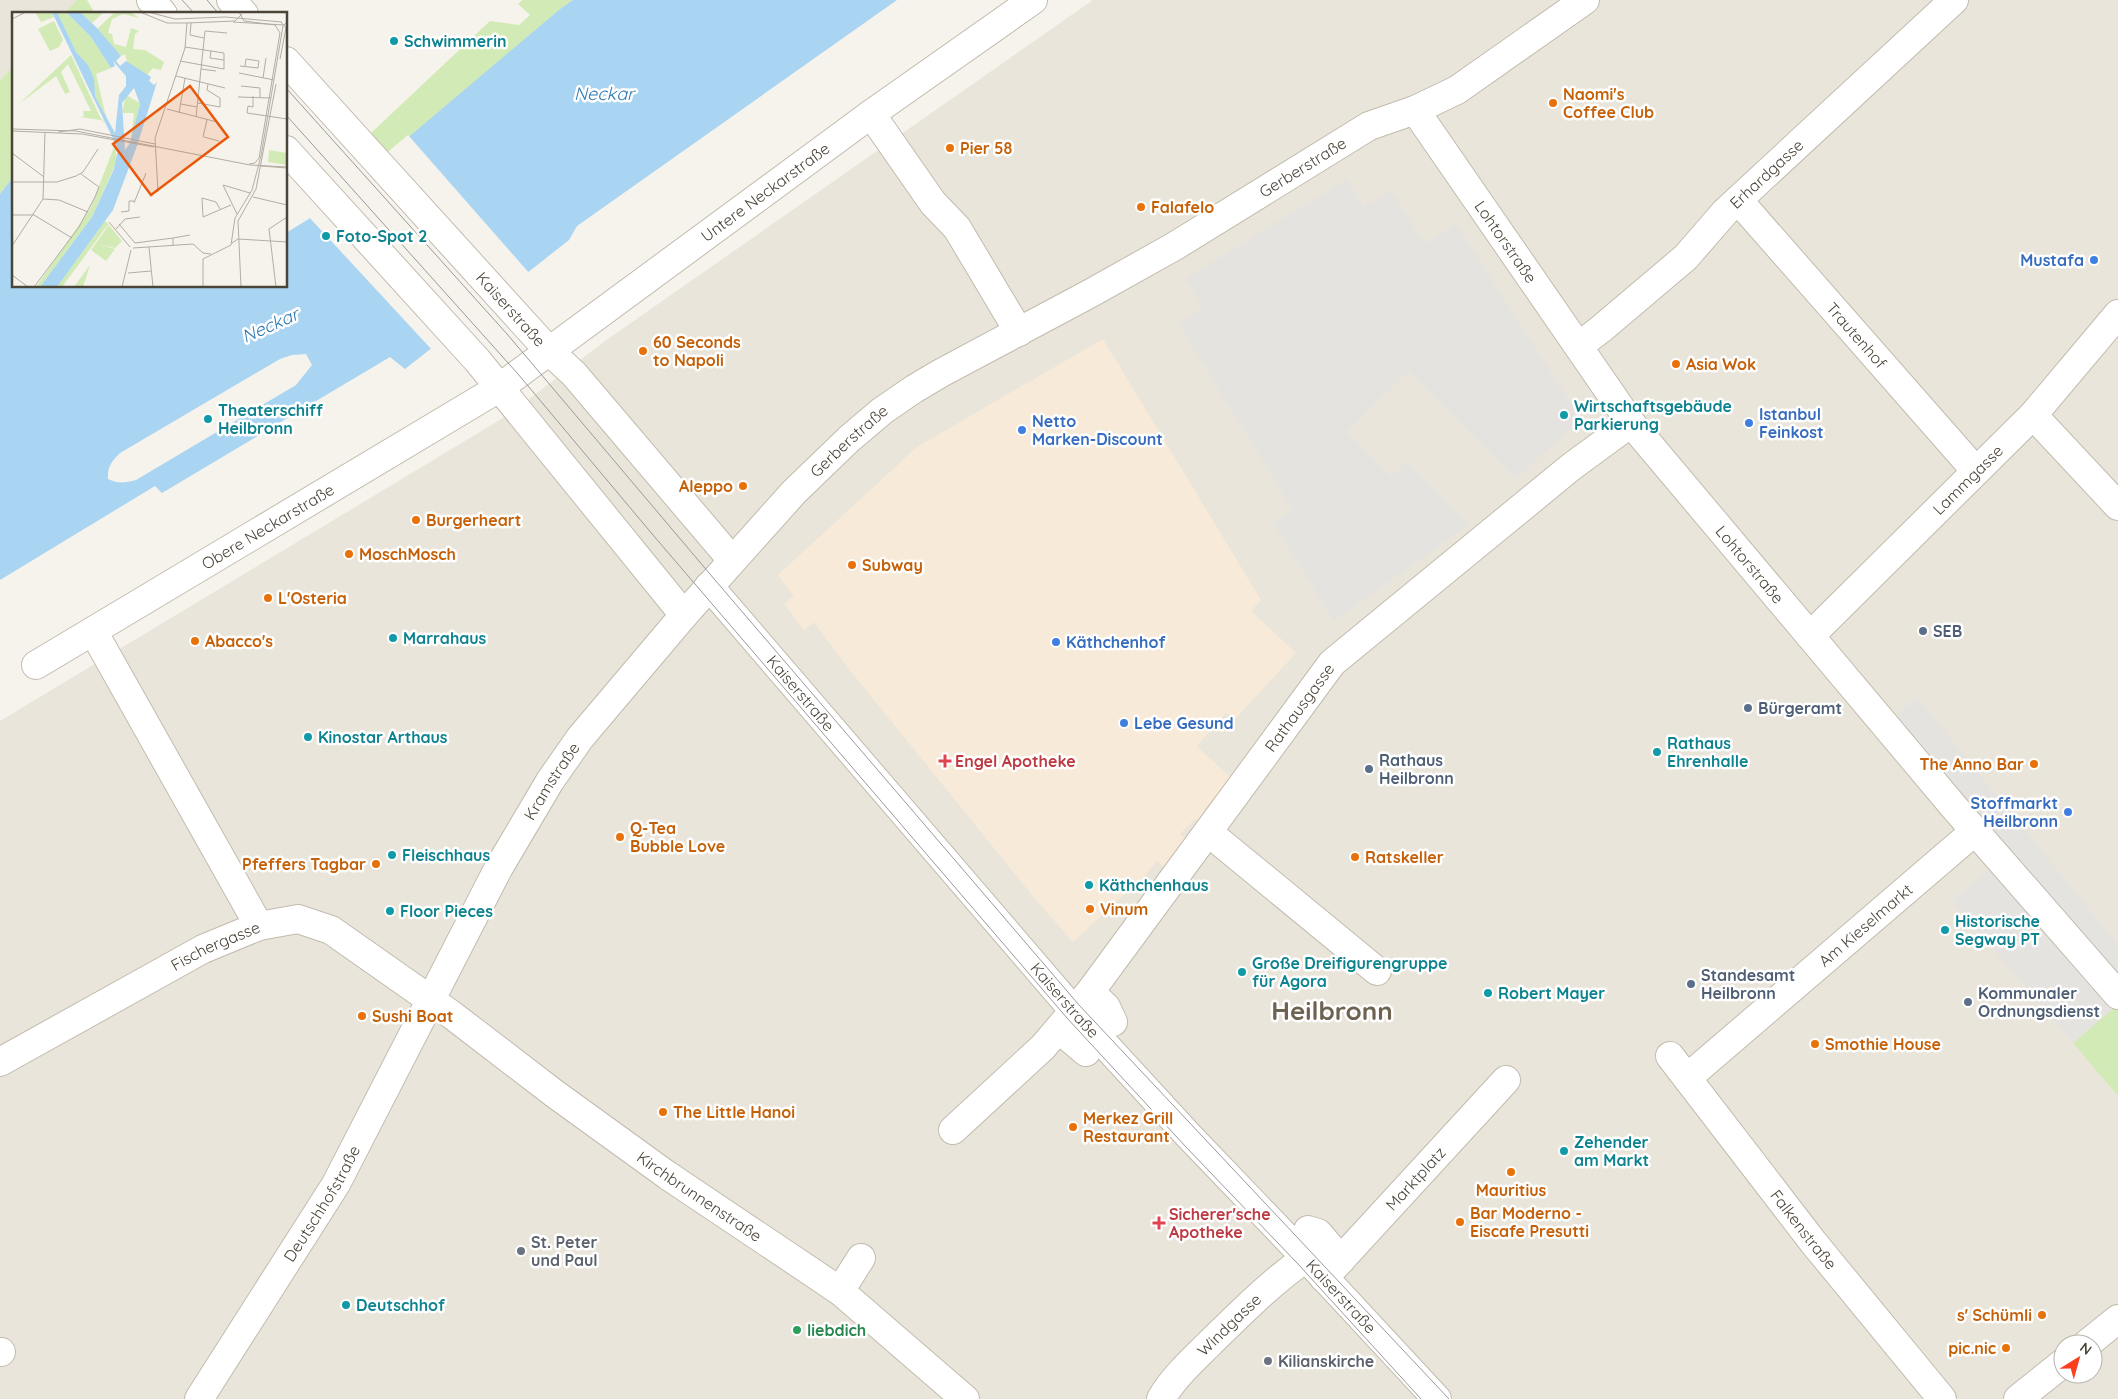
<svg xmlns="http://www.w3.org/2000/svg" width="2118" height="1399" viewBox="0 0 2118 1399" font-family="Quicksand,sans-serif">
	<style>
		.residential { fill: #eae5da; fill-rule: evenodd }
		.commercial { fill: #f7ead8 }
		.green { fill: #d2eab5 }
		.parking { fill: #e5e3e0 }
		.water { fill: #a9d4f2; fill-rule: evenodd }
		.pier { fill: #f6f3ec }
		.lines { fill: none; stroke-linecap: round; stroke-linejoin: round }
		.minor-casing { stroke: #c2bbae; stroke-width: 30 }
		.minor { stroke: #fff; stroke-width: 28 }
		.tram { stroke: #9a9a9a; stroke-width: 1 }
		.culture-dot { fill: #0f9aa8; stroke: #fff; stroke-width: 2 }
		.food-dot { fill: #e8710a; stroke: #fff; stroke-width: 2 }
		.shop-dot { fill: #3f7fe0; stroke: #fff; stroke-width: 2 }
		.service-dot { fill: #5c6f8a; stroke: #fff; stroke-width: 2 }
		.health-dot { fill: #e0444e; stroke: #fff; stroke-width: 2 }
		.worship-dot { fill: #6b7280; stroke: #fff; stroke-width: 2 }
		.leisure-dot { fill: #2e9e5b; stroke: #fff; stroke-width: 2 }
		.labels { text-anchor: middle; dominant-baseline: central; stroke-width: 5; stroke-linejoin: round; paint-order: stroke }
		.culture-label { font-size: 16px; font-weight: bold; fill: #0d838f; stroke: #fff; text-anchor: start }
		.food-label { font-size: 16px; font-weight: bold; fill: #c56008; stroke: #fff; text-anchor: start }
		.street-label { font-size: 16px; fill: #4b4439; stroke: #fff }
		.shop-label { font-size: 16px; font-weight: bold; fill: #366cbe; stroke: #fff; text-anchor: start }
		.service-label { font-size: 16px; font-weight: bold; fill: #4e5e75; stroke: #fff; text-anchor: start }
		.health-label { font-size: 16px; font-weight: bold; fill: #be3a42; stroke: #fff; text-anchor: start }
		.worship-label { font-size: 16px; font-weight: bold; fill: #5b616d; stroke: #fff; text-anchor: start }
		.leisure-label { font-size: 16px; font-weight: bold; fill: #27864d; stroke: #fff; text-anchor: start }
		.water-label { font-size: 18px; font-style: italic; fill: #2e7ab2; stroke: #fff }
		.town-label { font-size: 26px; font-weight: bold; fill: #6e6250; stroke: #fff }
		.inset-road { fill: none; stroke: #b2ada4; stroke-width: 1 }
		.view { fill: #e8590c; fill-opacity: 0.15; stroke: #e8590c; stroke-width: 2.5 }
		.inset-edge { fill: none; stroke: #4b4439; stroke-width: 2.5 }
	</style>
	<rect width="100%" height="100%" fill="#f6f3ec"/>
	<g class="residential">
		<path d="M 0,0 L 77,0 L 64,14 L 14,14 L 14,66 L 0,80 Z"/>
		<path d="M 1093,0 L 2118,0 L 2118,1399 L 0,1399 L 0,721 L 508,415 L 605,341 ZM 2063,1344 L 2093,1344 L 2093,1374 L 2063,1374 Z"/>
	</g>
	<path class="commercial" d="M 1103,339 L 1261,600 L 1251,611 L 1296,653 L 1235,719 L 1226,713 L 1197,746 L 1232,779 L 1217,804 L 1212,800 L 1204,810 L 1209,814 L 1198,822 L 1195,819 L 1180,834 L 1187,840 L 1164,867 L 1157,861 L 1144,876 L 1073,942 L 1032,895 L 849,669 L 814,622 L 804,630 L 784,604 L 794,596 L 778,575 L 917,447 Z"/>
	<g class="green">
		<path d="M 77,0 L 87,0 L 93,10 L 91,14 L 64,14 Z"/>
		<path d="M 522,0 L 573,0 L 560,9 L 373,169 L 354,149 L 490,21 L 519,25 L 530,15 L 518,4 Z"/>
		<path d="M 14,66 L 14,176 L 0,194 L 0,80 Z"/>
		<path d="M 2118,1004 L 2118,1096 L 2073,1043 Z"/>
	</g>
	<g class="parking">
		<path d="M 1347,179 L 1364,207 L 1391,191 L 1425,244 L 1456,223 L 1566,396 L 1583,417 L 1516,479 L 1409,371 L 1346,432 L 1391,477 L 1407,462 L 1469,525 L 1334,621 L 1273,523 L 1293,510 L 1178,324 L 1203,308 L 1185,279 Z"/>
		<path d="M 1917,697 L 2118,945 L 2118,1004 L 2073,1043 L 1952,901 L 2006,855 L 1890,721 Z"/>
	</g>
	<path class="water" d="M 573,0 L 897,0 L 577,226 L 569,240 L 405,369 L 390,357 L 162,493 L 155,486 L 0,580 L 0,194 L 14,176 L 14,286 L 286,286 L 286,233 L 320,212 L 560,9 ZM 306,354 L 312,365 L 296,385 L 136,480 C 125,483 118,484 108,479 C 107,467 112,461 120,453 L 280,359 L 292,355 Z"/>
	<g class="pier">
		<path d="M 106,0 L 260,0 L 251,14 L 119,14 Z"/>
		<path d="M 408,135 L 530,274 L 433,351 L 308,216 L 318,210 Z"/>
	</g>
	<g class="lines">
		<g class="minor-casing">
			<g id="minor">
				<path d="M 151,0 L 163,14"/>
				<path d="M 231,0 L 244,14"/>
				<path id="s1" d="M 286,61 L 549,351 L 574,374 L 732,560"/>
				<path id="s2" d="M 1415,110 L 1631,423 L 1954,807 L 2118,995"/>
				<path d="M 871,114 L 933,203 L 957,228 L 1019,332"/>
				<path d="M 286,150 L 477,360 L 684,615"/>
				<path id="s3" d="M 1738,200 L 1975,470"/>
				<path id="s4" d="M 1579,346 L 1601,329 L 1686,257 L 1725,212 L 1954,0"/>
				<path d="M 2033,415 L 2118,506"/>
				<path id="s5" d="M 709,586 L 1074,1011 L 1188,1135 L 1306,1258 L 1437,1399"/>
				<path d="M 93,631 L 259,926"/>
				<path id="s6" d="M 1810,636 L 2033,415 L 2118,314"/>
				<path id="s7" d="M 36,665 L 499,388 L 871,114 L 1033,0"/>
				<path d="M 1208,832 L 1377,971"/>
				<path d="M 1090,992 L 1106,1007 L 1113,1022"/>
				<path d="M 1059,1029 L 1086,1052"/>
				<path id="s8" d="M 1670,1056 L 1813,1242 L 1942,1399"/>
				<path id="s9" d="M 0,1062 L 203,949 L 259,926 L 298,919 L 331,930 L 452,1015 L 555,1094 L 667,1175 L 840,1291 L 965,1399"/>
				<path id="s10" d="M 1687,1078 L 1975,831"/>
				<path id="s11" d="M 953,1130 L 1043,1047 L 1090,992 L 1332,663 L 1571,467 L 1631,423"/>
				<path d="M 1308,1230 L 1318,1233 L 1341,1260"/>
				<path id="s12" d="M 1324,1278 L 1506,1080"/>
				<path d="M 840,1291 L 861,1258"/>
				<path d="M 2087,1344 L 2118,1319"/>
				<path d="M 0,1352 L 1,1352"/>
				<path id="s13" d="M 199,1399 L 336,1184 L 498,869 L 550,781 L 580,738 L 684,615 L 794,492 L 849,439 L 882,411 L 914,389 L 941,373 L 1091,293 L 1175,246 L 1369,126 L 1415,110 L 1457,90 L 1585,0"/>
				<path id="s14" d="M 1161,1399 C 1173,1378 1192,1361 1209,1344 C 1240,1314 1270,1283 1306,1258"/>
				<path d="M 2018,1399 L 2063,1363"/>
			</g>
		</g>
		<use href="#minor" class="minor"/>
		<g class="tram">
			<path d="M 182,0 L 195,14"/>
			<path d="M 207,0 L 219,14"/>
			<path d="M 286,88 L 507,334 L 715,580 L 1079,1005 L 1449,1399"/>
			<path d="M 286,115 L 518,374 L 653,535 L 1067,1018 L 1186,1147 L 1298,1264 L 1421,1399"/>
		</g>
	</g>
	<g class="culture-dot">
		<circle cx="394" cy="41" r="5"/>
		<circle cx="326" cy="236" r="5"/>
		<circle cx="1564" cy="415" r="5"/>
		<circle cx="208" cy="419" r="5"/>
		<circle cx="393" cy="638" r="5"/>
		<circle cx="308" cy="737" r="5"/>
		<circle cx="1657" cy="752" r="5"/>
		<circle cx="392" cy="855" r="5"/>
		<circle cx="1089" cy="885" r="5"/>
		<circle cx="390" cy="911" r="5"/>
		<circle cx="1945" cy="930" r="5"/>
		<circle cx="1242" cy="972" r="5"/>
		<circle cx="1488" cy="993" r="5"/>
		<circle cx="1564" cy="1151" r="5"/>
		<circle cx="346" cy="1305" r="5"/>
	</g>
	<g class="food-dot">
		<circle cx="1553" cy="103" r="5"/>
		<circle cx="950" cy="148" r="5"/>
		<circle cx="1141" cy="207" r="5"/>
		<circle cx="643" cy="351" r="5"/>
		<circle cx="1676" cy="364" r="5"/>
		<circle cx="743" cy="486" r="5"/>
		<circle cx="416" cy="520" r="5"/>
		<circle cx="349" cy="554" r="5"/>
		<circle cx="852" cy="565" r="5"/>
		<circle cx="268" cy="598" r="5"/>
		<circle cx="195" cy="641" r="5"/>
		<circle cx="2034" cy="764" r="5"/>
		<circle cx="620" cy="837" r="5"/>
		<circle cx="1355" cy="857" r="5"/>
		<circle cx="376" cy="864" r="5"/>
		<circle cx="1090" cy="909" r="5"/>
		<circle cx="362" cy="1016" r="5"/>
		<circle cx="1815" cy="1044" r="5"/>
		<circle cx="663" cy="1112" r="5"/>
		<circle cx="1073" cy="1127" r="5"/>
		<circle cx="1511" cy="1172" r="5"/>
		<circle cx="1460" cy="1222" r="5"/>
		<circle cx="2042" cy="1315" r="5"/>
		<circle cx="2006" cy="1348" r="5"/>
	</g>
	<g class="shop-dot">
		<circle cx="2094" cy="260" r="5"/>
		<circle cx="1749" cy="423" r="5"/>
		<circle cx="1022" cy="430" r="5"/>
		<circle cx="1056" cy="642" r="5"/>
		<circle cx="1124" cy="723" r="5"/>
		<circle cx="2068" cy="812" r="5"/>
	</g>
	<g class="service-dot">
		<circle cx="1923" cy="631" r="5"/>
		<circle cx="1748" cy="708" r="5"/>
		<circle cx="1369" cy="769" r="5"/>
		<circle cx="1691" cy="984" r="5"/>
		<circle cx="1968" cy="1002" r="5"/>
	</g>
	<g class="health-dot">
		<path d="M942.5 753.5h5v5h5v5h-5v5h-5v-5h-5v-5h5z"/>
		<path d="M1156.5 1215.5h5v5h5v5h-5v5h-5v-5h-5v-5h5z"/>
	</g>
	<g class="worship-dot">
		<circle cx="521" cy="1251" r="5"/>
		<circle cx="1268" cy="1361" r="5"/>
	</g>
	<circle class="leisure-dot" cx="797" cy="1330" r="5"/>
	<g class="labels">
		<g class="culture-label">
			<text x="404" y="41">Schwimmerin</text>
			<text x="336" y="236">Foto-Spot 2</text>
			<text x="1574" y="406">Wirtschaftsgebäude<tspan x="1574" dy="18">Parkierung</tspan></text>
			<text x="218" y="410">Theaterschiff<tspan x="218" dy="18">Heilbronn</tspan></text>
			<text x="403" y="638">Marrahaus</text>
			<text x="318" y="737">Kinostar Arthaus</text>
			<text x="1667" y="743">Rathaus<tspan x="1667" dy="18">Ehrenhalle</tspan></text>
			<text x="402" y="855">Fleischhaus</text>
			<text x="1099" y="885">Käthchenhaus</text>
			<text x="400" y="911">Floor Pieces</text>
			<text x="1955" y="921">Historische<tspan x="1955" dy="18">Segway PT</tspan></text>
			<text x="1252" y="963">Große Dreifigurengruppe<tspan x="1252" dy="18">für Agora</tspan></text>
			<text x="1498" y="993">Robert Mayer</text>
			<text x="1574" y="1142">Zehender<tspan x="1574" dy="18">am Markt</tspan></text>
			<text x="356" y="1305">Deutschhof</text>
		</g>
		<g class="food-label">
			<text x="1563" y="94">Naomi's<tspan x="1563" dy="18">Coffee Club</tspan></text>
			<text x="960" y="148">Pier 58</text>
			<text x="1151" y="207">Falafelo</text>
			<text x="653" y="342">60 Seconds<tspan x="653" dy="18">to Napoli</tspan></text>
			<text x="1686" y="364">Asia Wok</text>
			<text x="733" y="486" text-anchor="end">Aleppo</text>
			<text x="426" y="520">Burgerheart</text>
			<text x="359" y="554">MoschMosch</text>
			<text x="862" y="565">Subway</text>
			<text x="278" y="598">L'Osteria</text>
			<text x="205" y="641">Abacco's</text>
			<text x="2024" y="764" text-anchor="end">The Anno Bar</text>
			<text x="630" y="828">Q-Tea<tspan x="630" dy="18">Bubble Love</tspan></text>
			<text x="1365" y="857">Ratskeller</text>
			<text x="366" y="864" text-anchor="end">Pfeffers Tagbar</text>
			<text x="1100" y="909">Vinum</text>
			<text x="372" y="1016">Sushi Boat</text>
			<text x="1825" y="1044">Smothie House</text>
			<text x="673" y="1112">The Little Hanoi</text>
			<text x="1083" y="1118">Merkez Grill<tspan x="1083" dy="18">Restaurant</tspan></text>
			<text x="1511" y="1190" text-anchor="middle">Mauritius</text>
			<text x="1470" y="1213">Bar Moderno -<tspan x="1470" dy="18">Eiscafe Presutti</tspan></text>
			<text x="2032" y="1315" text-anchor="end">s' Schümli</text>
			<text x="1996" y="1348" text-anchor="end">pic.nic</text>
		</g>
		<g class="street-label">
			<text stroke="none"><textPath href="#s13" startOffset="1696">Gerberstraße</textPath></text>
			<text stroke="none"><textPath href="#s4" startOffset="255">Erhardgasse</textPath></text>
			<text stroke="none"><textPath href="#s7" startOffset="870">Untere Neckarstraße</textPath></text>
			<text stroke="none"><textPath href="#s2" startOffset="160">Lohtorstraße</textPath></text>
			<text stroke="none"><textPath href="#s1" startOffset="335">Kaiserstraße</textPath></text>
			<text stroke="none"><textPath href="#s3" startOffset="180">Trautenhof</textPath></text>
			<text stroke="none"><textPath href="#s13" startOffset="1165">Gerberstraße</textPath></text>
			<text stroke="none"><textPath href="#s6" startOffset="222">Lammgasse</textPath></text>
			<text stroke="none"><textPath href="#s7" startOffset="270">Obere Neckarstraße</textPath></text>
			<text stroke="none"><textPath href="#s2" startOffset="565">Lohtorstraße</textPath></text>
			<text stroke="none"><textPath href="#s5" startOffset="141">Kaiserstraße</textPath></text>
			<text stroke="none"><textPath href="#s11" startOffset="548">Rathausgasse</textPath></text>
			<text stroke="none"><textPath href="#s13" startOffset="712">Kramstraße</textPath></text>
			<text stroke="none"><textPath href="#s10" startOffset="235">Am Kieselmarkt</textPath></text>
			<text stroke="none"><textPath href="#s9" startOffset="245">Fischergasse</textPath></text>
			<text stroke="none"><textPath href="#s5" startOffset="546">Kaiserstraße</textPath></text>
			<text stroke="none"><textPath href="#s12" startOffset="135">Marktplatz</textPath></text>
			<text stroke="none"><textPath href="#s9" startOffset="822">Kirchbrunnenstraße</textPath></text>
			<text stroke="none"><textPath href="#s13" startOffset="231">Deutschhofstraße</textPath></text>
			<text stroke="none"><textPath href="#s8" startOffset="219">Falkenstraße</textPath></text>
			<text stroke="none"><textPath href="#s5" startOffset="951">Kaiserstraße</textPath></text>
			<text stroke="none"><textPath href="#s14" startOffset="101">Windgasse</textPath></text>
		</g>
		<g class="shop-label">
			<text x="2084" y="260" text-anchor="end">Mustafa</text>
			<text x="1759" y="414">Istanbul<tspan x="1759" dy="18">Feinkost</tspan></text>
			<text x="1032" y="421">Netto<tspan x="1032" dy="18">Marken-Discount</tspan></text>
			<text x="1066" y="642">Käthchenhof</text>
			<text x="1134" y="723">Lebe Gesund</text>
			<text x="2058" y="803" text-anchor="end">Stoffmarkt<tspan x="2058" dy="18">Heilbronn</tspan></text>
		</g>
		<g class="service-label">
			<text x="1933" y="631">SEB</text>
			<text x="1758" y="708">Bürgeramt</text>
			<text x="1379" y="760">Rathaus<tspan x="1379" dy="18">Heilbronn</tspan></text>
			<text x="1701" y="975">Standesamt<tspan x="1701" dy="18">Heilbronn</tspan></text>
			<text x="1978" y="993">Kommunaler<tspan x="1978" dy="18">Ordnungsdienst</tspan></text>
		</g>
		<g class="health-label">
			<text x="955" y="761">Engel Apotheke</text>
			<text x="1169" y="1214">Sicherer'sche<tspan x="1169" dy="18">Apotheke</tspan></text>
		</g>
		<g class="worship-label">
			<text x="531" y="1242">St. Peter<tspan x="531" dy="18">und Paul</tspan></text>
			<text x="1278" y="1361">Kilianskirche</text>
		</g>
		<g class="leisure-label">
			<text x="807" y="1330">liebdich</text>
		</g>
		<g class="water-label">
			<text x="604" y="93">Neckar</text>
			<text transform="translate(270 325) rotate(-24)">Neckar</text>
		</g>
		<g class="town-label">
			<text x="1332" y="1010">Heilbronn</text>
		</g>
	</g>
	<g transform="translate(12 12)">
		<rect width="275" height="275" fill="#f6f3ec"/>
		<path d="M 23,0 L 40,0 L 42,5 L 29,10 ZM 45,0 L 54,0 L 79,25 L 99,56 L 84,62 L 94,105 L 83,84 L 76,53 L 64,40 ZM 68,0 L 92,0 L 80,11 ZM 103,0 L 119,0 L 127,6 L 111,2 L 100,7 L 96,21 L 100,22 L 102,32 L 114,35 L 119,16 L 127,19 L 123,22 L 121,37 L 133,38 L 152,50 L 149,58 L 141,56 L 135,63 L 116,52 L 113,42 L 110,44 L 96,33 L 85,17 ZM 42,9 L 51,28 L 47,35 L 38,39 L 26,17 ZM 59,43 L 88,105 L 94,112 L 89,108 L 68,105 L 72,104 L 71,99 L 79,99 L 56,52 L 49,60 L 58,80 L 53,82 L 44,64 L 7,92 ZM 114,83 L 128,91 L 119,128 L 122,101 L 110,101 ZM 104,130 L 104,151 L 80,205 L 28,275 L 24,275 L 78,197 ZM 257,138 L 275,141 L 275,153 L 256,150 ZM 93,209 L 97,212 L 92,218 L 50,275 L 45,275 ZM 97,213 L 110,229 L 103,236 L 86,232 L 103,237 L 94,249 L 79,238 ZM 78,253 L 71,275 L 62,275 Z" fill="#d2eab5"/>
		<path d="M 40,0 L 45,0 L 64,40 L 76,53 L 82,67 L 83,84 L 103,121 L 107,83 L 114,74 L 114,64 L 101,49 L 103,54 L 99,56 L 79,25 L 54,0 L 68,0 L 84,15 L 109,44 L 104,49 L 108,54 L 114,49 L 139,65 L 137,69 L 142,73 L 145,70 L 125,134 L 101,198 L 45,275 L 28,275 L 80,205 L 102,157 L 106,137 ZM 122,76 L 128,92 L 118,131 L 113,138 L 110,91 Z" fill="#a9d4f2" fill-rule="evenodd"/>
		<path class="inset-road" d="M 128,0 L 155,11 L 175,11 L 223,9 L 230,2M 136,0 L 163,7 L 213,5 L 270,10M 227,0 L 232,9 L 263,13 L 268,21 L 247,146 L 243,151 L 237,152M 0,7 L 14,0M 221,10 L 272,13M 179,11 L 178,23 L 192,26M 173,35 L 212,41 L 212,57M 199,39 L 198,46 L 212,48M 268,47 L 274,16 L 269,10M 168,49 L 212,57M 228,54 L 246,56 L 247,49 L 234,47 L 233,54M 189,57 L 204,59M 227,61 L 262,68M 164,64 L 213,76M 251,66 L 254,46M 196,72 L 195,78 L 208,86 L 208,95M 229,74 L 248,76 L 248,85M 241,84 L 241,95 L 236,94 L 235,101 L 275,107M 226,85 L 259,86M 186,91 L 208,95M 169,92 L 185,95M 155,97 L 205,110M 167,101 L 173,66M 184,105 L 193,19 L 215,21M 0,117 L 64,119 L 238,153 L 275,155M 0,119 L 70,122 L 142,135M 46,120 L 68,117 L 143,132M 191,125 L 195,108M 192,125 L 207,129M 0,141 L 32,165M 249,154 L 275,156M 0,170 L 45,170 L 64,164 L 71,160 L 86,137M 211,173 L 225,202M 211,173 L 238,181M 146,180 L 143,126 L 173,36 L 175,11M 241,185 L 275,193M 31,187 L 47,188 L 76,200M 122,191 L 134,161M 208,197 L 204,190 L 190,186 L 191,205 L 219,193M 109,200 L 117,199 L 117,189 L 122,189M 0,203 L 22,203 L 60,226M 97,210 L 118,235M 107,212 L 123,231 L 161,226M 104,217 L 113,207 L 128,205M 220,231 L 226,227 L 275,230M 161,233 L 161,226 L 178,223M 0,234 L 31,187 L 33,120M 137,235 L 141,275M 121,236 L 181,232 L 191,241 L 199,242M 116,261 L 139,259M 0,263 L 16,275M 22,275 L 67,215 L 83,185 L 87,175 L 69,162M 110,275 L 119,238M 191,275 L 191,247 L 219,233 L 223,206 L 240,178 L 249,144 L 271,14 L 275,10M 229,275 L 226,209 L 244,177 L 264,72M 264,275 L 257,217 L 275,205"/>
		<path class="view" d="M 178,74 L 216,125 L 139,183 L 101,132 Z"/>
		<rect width="275" height="275" class="inset-edge"/>
	</g>
	<g transform="translate(2078 1359) rotate(37)"><circle r="24" fill="#ffffff" stroke="#b7b4b0"/>
	<path d="M0-4L9 19L0 12L-9 19Z" fill="#fc3f1d"/>
	<text y="-8" font-size="14" font-weight="bold" text-anchor="middle" fill="#4b4439">N</text>
	</g>
</svg>
